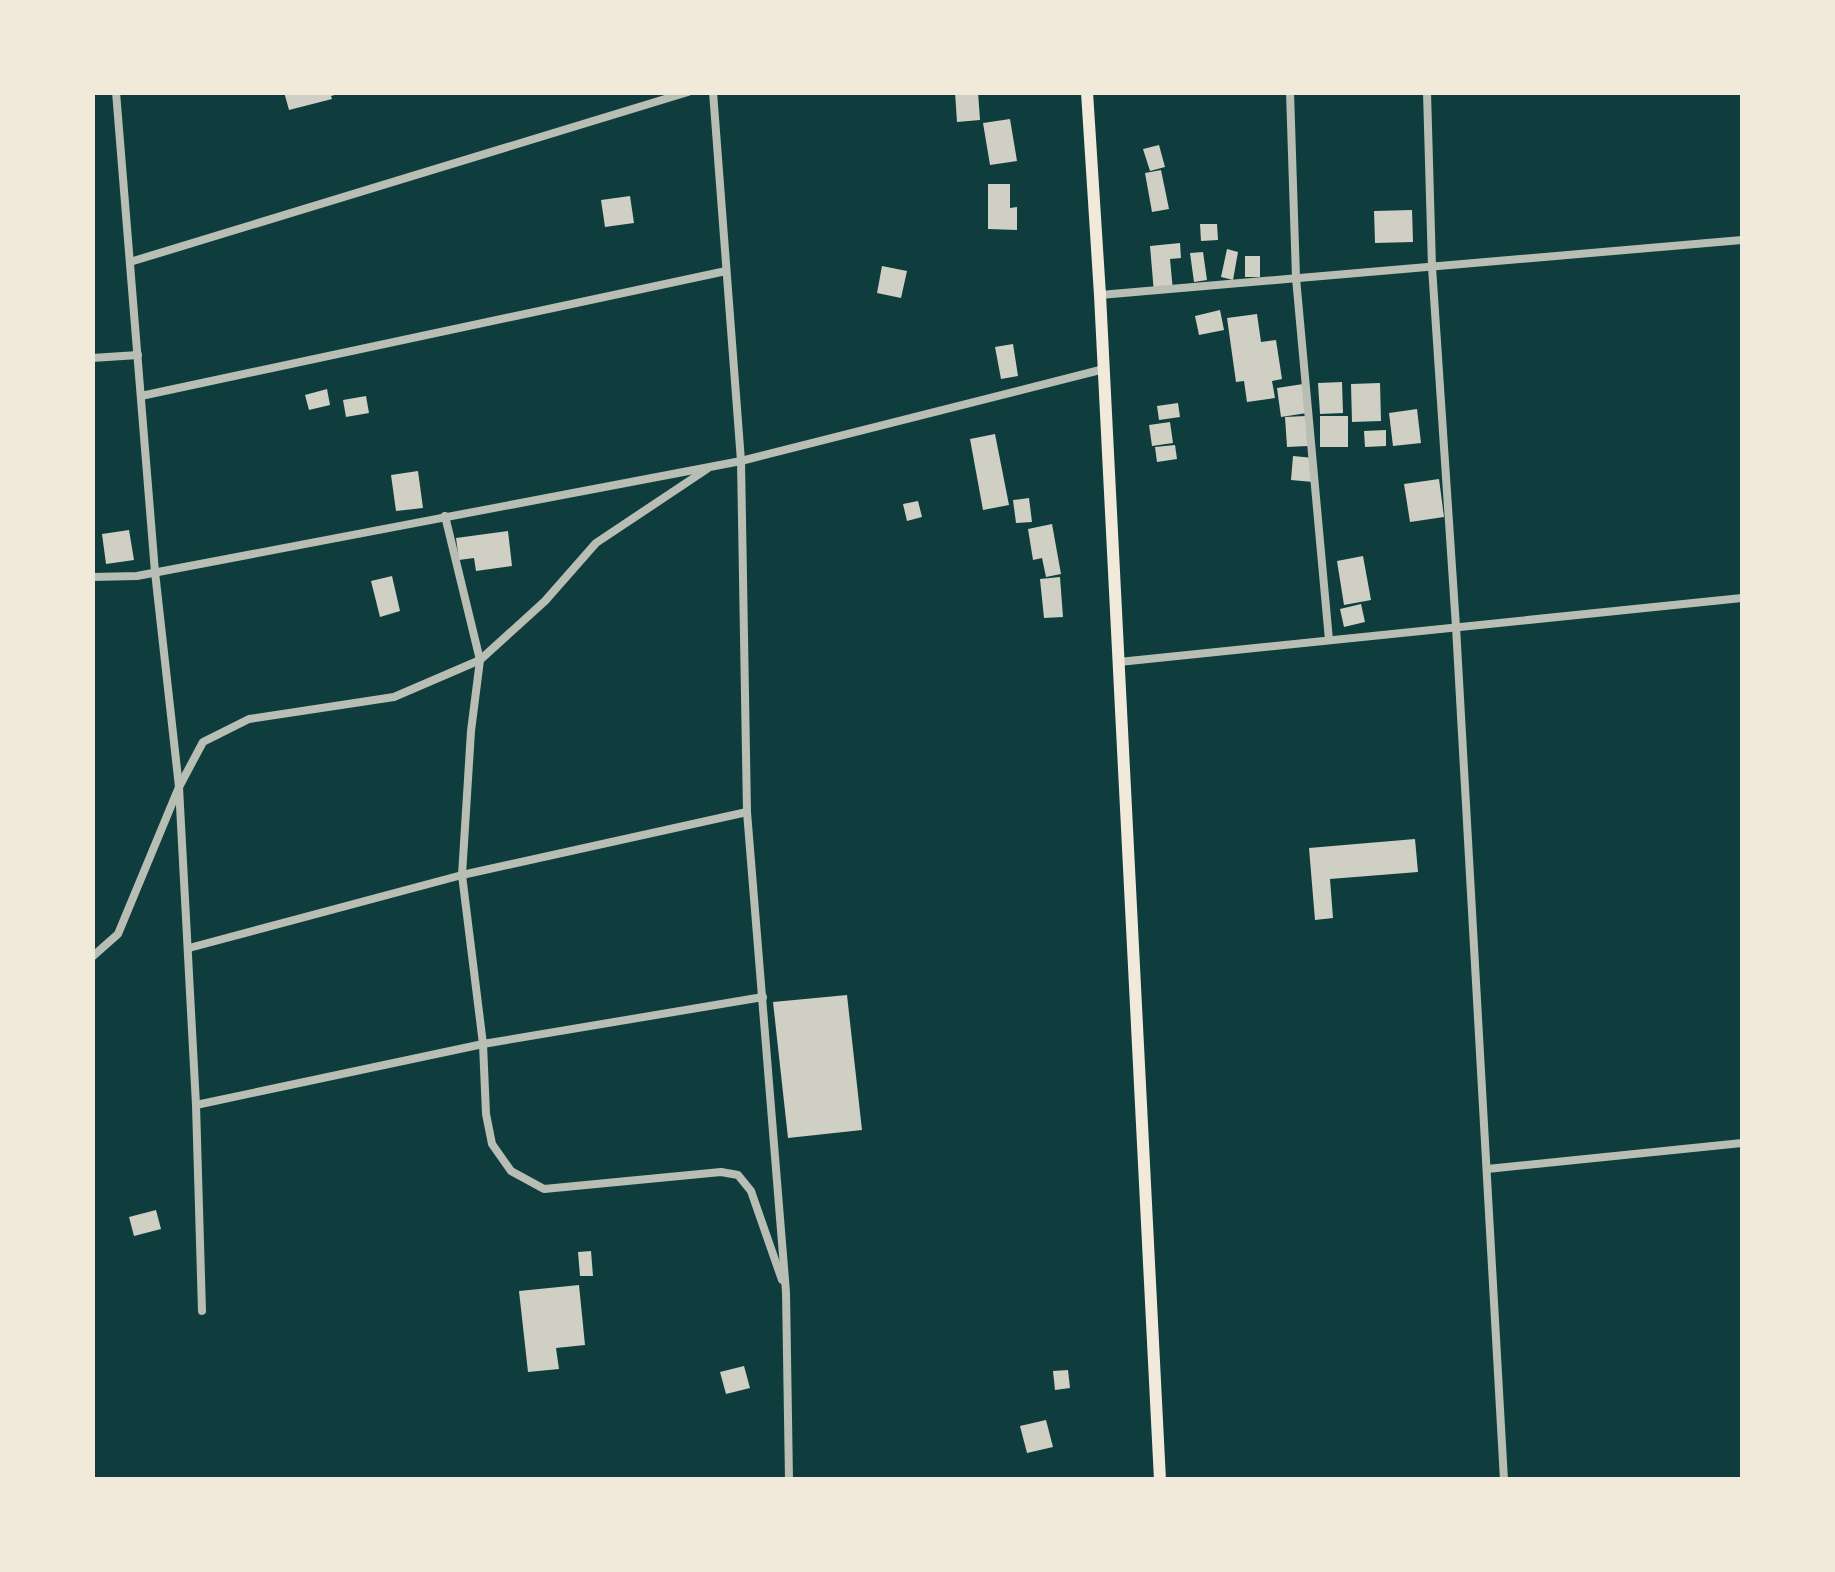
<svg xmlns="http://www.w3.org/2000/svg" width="1835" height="1572" viewBox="0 0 1835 1572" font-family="'Work Sans',sans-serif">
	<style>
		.building { fill: #cfcfc3 }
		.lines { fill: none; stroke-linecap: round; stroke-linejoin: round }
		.minor { stroke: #b8beb3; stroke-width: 8 }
		.trunk { stroke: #f1e9da; stroke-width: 12 }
	</style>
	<rect width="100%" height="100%" fill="#0f3d3e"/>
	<g class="building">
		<path d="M 284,92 L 338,92 L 338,94 L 331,96 L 332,99 L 289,110 Z"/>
		<path d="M 955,92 L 978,92 L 980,120 L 957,122 Z"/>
		<path d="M 1010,119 L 1017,161 L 990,165 L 983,123 Z"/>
		<path d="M 1159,145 L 1165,167 L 1150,171 L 1143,149 Z"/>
		<path d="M 1161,170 L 1169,209 L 1152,212 L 1145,173 Z"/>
		<path d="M 988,184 L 1010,184 L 1010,208 L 1017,207 L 1017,230 L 988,229 Z"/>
		<path d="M 630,196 L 634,223 L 605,227 L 601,200 Z"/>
		<path d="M 1412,210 L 1413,242 L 1375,243 L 1374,211 Z"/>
		<path d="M 1200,224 L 1217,224 L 1218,240 L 1201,241 Z"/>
		<path d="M 1180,243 L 1181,258 L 1170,259 L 1173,291 L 1154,293 L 1150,246 Z"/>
		<path d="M 1227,249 L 1238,252 L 1233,280 L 1221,277 Z"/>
		<path d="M 1203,252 L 1207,280 L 1194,282 L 1190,253 Z"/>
		<rect x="1245" y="256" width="15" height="21"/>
		<path d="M 882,266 L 907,271 L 901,298 L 877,293 Z"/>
		<path d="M 1220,310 L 1224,330 L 1199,335 L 1195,316 Z"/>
		<path d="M 1257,314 L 1261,342 L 1276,340 L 1282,379 L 1272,381 L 1275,398 L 1247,402 L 1244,381 L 1236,382 L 1227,318 Z"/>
		<path d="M 1013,344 L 1018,376 L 1001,379 L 995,347 Z"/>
		<path d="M 1342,382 L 1343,413 L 1320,414 L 1318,383 Z"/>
		<path d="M 1380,383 L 1381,421 L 1352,422 L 1351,384 Z"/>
		<path d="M 1303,384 L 1307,413 L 1281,417 L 1277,388 Z"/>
		<path d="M 327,389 L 330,405 L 309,410 L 305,395 Z"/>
		<path d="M 366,396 L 369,413 L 346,417 L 343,400 Z"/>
		<path d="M 1178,403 L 1180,417 L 1159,420 L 1157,406 Z"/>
		<path d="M 1417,409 L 1421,443 L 1393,446 L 1389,413 Z"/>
		<path d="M 1306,416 L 1308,446 L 1287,447 L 1285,417 Z"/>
		<rect x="1320" y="416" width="28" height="31"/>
		<path d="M 1170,422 L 1173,443 L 1152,446 L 1149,425 Z"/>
		<path d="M 1386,430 L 1386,446 L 1365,447 L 1364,431 Z"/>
		<path d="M 995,434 L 1009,505 L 983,510 L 970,439 Z"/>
		<path d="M 1175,445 L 1177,459 L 1157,462 L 1155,447 Z"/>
		<path d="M 1293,456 L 1314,458 L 1313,482 L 1291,480 Z"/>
		<path d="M 418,471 L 423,508 L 396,511 L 391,475 Z"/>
		<path d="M 1439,479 L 1444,517 L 1410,522 L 1404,484 Z"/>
		<path d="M 1029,498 L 1032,522 L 1016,523 L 1013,500 Z"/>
		<path d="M 918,501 L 922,517 L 907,521 L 903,504 Z"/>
		<path d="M 1052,524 L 1061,574 L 1046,577 L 1042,558 L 1033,560 L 1028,529 Z"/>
		<path d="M 129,530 L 134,560 L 106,564 L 102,534 Z"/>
		<path d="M 508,531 L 512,566 L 476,571 L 474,558 L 459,560 L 456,538 Z"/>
		<path d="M 1363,556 L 1371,600 L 1344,605 L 1337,561 Z"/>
		<path d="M 392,576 L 400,611 L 380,617 L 371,581 Z"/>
		<path d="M 1060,577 L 1063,617 L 1044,618 L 1040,579 Z"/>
		<path d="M 1361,604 L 1365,622 L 1344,627 L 1340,609 Z"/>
		<path d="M 1415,839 L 1418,872 L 1330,879 L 1333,918 L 1315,920 L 1309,848 Z"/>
		<path d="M 847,995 L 862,1130 L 788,1138 L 773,1002 Z"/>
		<path d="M 156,1210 L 161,1229 L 134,1236 L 129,1217 Z"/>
		<path d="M 591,1251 L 593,1276 L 580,1276 L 578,1252 Z"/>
		<path d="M 579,1285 L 585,1345 L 556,1348 L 559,1369 L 528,1372 L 519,1291 Z"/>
		<path d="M 744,1366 L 750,1388 L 726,1394 L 720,1372 Z"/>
		<path d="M 1068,1370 L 1070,1388 L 1055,1390 L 1053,1371 Z"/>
		<path d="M 1046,1420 L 1053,1447 L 1027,1453 L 1020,1426 Z"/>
	</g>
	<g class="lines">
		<g class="minor">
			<path d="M 116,92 L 155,572 L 179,787 L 196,1105 L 202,1311"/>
			<path d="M 713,92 L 741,461 L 747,812 L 786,1292 L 789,1480"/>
			<path d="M 1290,92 L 1296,278 L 1329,640"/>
			<path d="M 1427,92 L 1432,267 L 1456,627 L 1504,1480"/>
			<path d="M 130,262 L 688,92"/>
			<path d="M 1100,295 L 1742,240"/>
			<path d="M 92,358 L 138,355"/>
			<path d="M 141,396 L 726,271"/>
			<path d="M 445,516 L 480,660 L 471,731 L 462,875 L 483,1044 L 486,1114 L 492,1144 L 511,1171 L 544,1189 L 721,1172 L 738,1175 L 751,1191 L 782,1280"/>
			<path d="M 92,577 L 137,576 L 741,461 L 1104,369"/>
			<path d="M 1119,662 L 1742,598"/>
			<path d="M 189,948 L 462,875 L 747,812"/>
			<path d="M 92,957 L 118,934 L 179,787 L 203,742 L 249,719 L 394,697 L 480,660 L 545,601 L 596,543 L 707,469"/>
			<path d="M 196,1105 L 483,1044 L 763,997"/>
			<path d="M 1487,1169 L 1742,1143"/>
		</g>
		<path class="trunk" d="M 1087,92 L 1100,295 L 1160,1480"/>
	</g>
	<rect width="1835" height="1572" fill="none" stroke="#f1e9da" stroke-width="190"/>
</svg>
